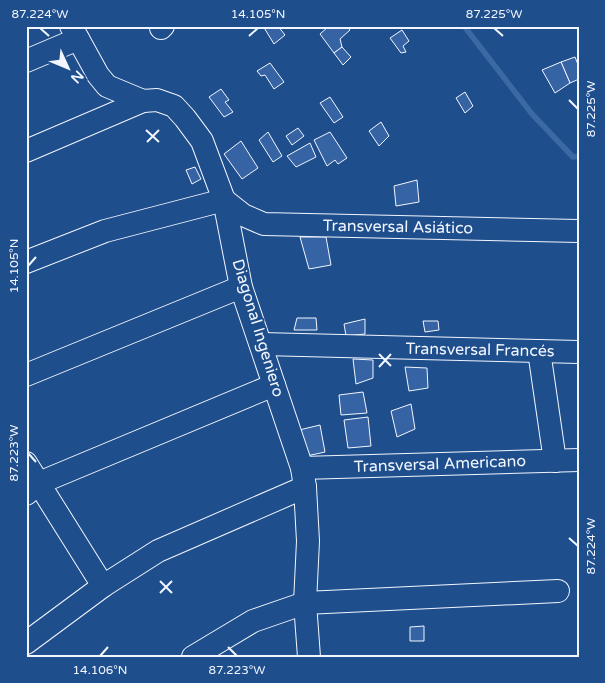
<svg xmlns="http://www.w3.org/2000/svg" width="605" height="683" viewBox="0 0 605 683" font-family="'Varela Round',sans-serif">
	<style>
		.lines { fill: none; stroke-linecap: round; stroke-linejoin: round }
		.stream { stroke: #3b69a3; stroke-width: 5.5 }
		.building { fill: #3563a3; stroke: #f2f6ff }
		.minor-casing { stroke: #f2f6ff; stroke-width: 24 }
		.minor { stroke: #1f4e8c; stroke-width: 22 }
		.ticks { fill: none; stroke: #f2f6ff; stroke-width: 2 }
		.labels { text-anchor: middle; dominant-baseline: central; stroke-width: 4; stroke-linejoin: round; paint-order: stroke }
		.street-label { font-size: 16px; fill: #f2f6ff; stroke: #1f4e8c }
		.neatline { fill: none; stroke: #f2f6ff; stroke-width: 2 }
		.ticks-label { font-size: 12px; text-anchor: middle; fill: #f2f6ff }
	</style>
	<rect width="100%" height="100%" fill="#1f4e8c"/>
	<g class="lines">
		<path class="stream" d="M 464,26 L 532,114 L 573,157 L 579,156"/>
	</g>
	<g class="building">
		<path d="M 263,26 L 278,26 L 285,35 L 274,44 Z"/>
		<path d="M 329,26 L 347,26 L 350,30 L 340,39 L 342,47 L 334,53 L 320,34 Z"/>
		<path d="M 402,30 L 409,41 L 403,46 L 406,52 L 401,53 L 390,38 Z"/>
		<path d="M 342,47 L 351,57 L 343,65 L 334,53 Z"/>
		<path d="M 575,57 L 579,67 L 579,79 L 570,83 L 561,62 Z"/>
		<path d="M 561,62 L 570,83 L 555,93 L 542,70 Z"/>
		<path d="M 270,63 L 284,82 L 274,89 L 265,75 L 261,76 L 257,71 Z"/>
		<path d="M 221,89 L 229,100 L 225,102 L 233,112 L 224,117 L 209,97 Z"/>
		<path d="M 465,92 L 473,106 L 465,113 L 456,98 Z"/>
		<path d="M 330,97 L 343,117 L 334,123 L 320,103 Z"/>
		<path d="M 381,122 L 389,136 L 379,146 L 369,131 Z"/>
		<path d="M 298,128 L 304,136 L 292,145 L 286,136 Z"/>
		<path d="M 268,132 L 282,156 L 273,162 L 259,140 Z"/>
		<path d="M 330,132 L 347,158 L 338,164 L 335,160 L 327,166 L 314,140 Z"/>
		<path d="M 241,141 L 258,168 L 242,179 L 224,154 Z"/>
		<path d="M 310,143 L 316,157 L 296,167 L 287,156 Z"/>
		<path d="M 195,167 L 201,179 L 192,184 L 186,170 Z"/>
		<path d="M 417,180 L 419,202 L 396,206 L 394,186 Z"/>
		<path d="M 300,237 L 326,237 L 331,265 L 309,269 Z"/>
		<path d="M 297,318 L 316,318 L 317,330 L 294,330 Z"/>
		<path d="M 365,319 L 365,334 L 346,336 L 344,324 Z"/>
		<path d="M 423,321 L 438,321 L 439,330 L 425,332 Z"/>
		<path d="M 353,359 L 373,360 L 373,378 L 356,384 Z"/>
		<path d="M 405,367 L 427,368 L 428,388 L 409,391 Z"/>
		<path d="M 363,392 L 367,413 L 341,415 L 339,395 Z"/>
		<path d="M 411,404 L 415,429 L 397,437 L 391,411 Z"/>
		<path d="M 368,417 L 371,446 L 348,448 L 344,420 Z"/>
		<path d="M 320,425 L 325,452 L 302,457 L 295,431 Z"/>
		<path d="M 424,626 L 424,641 L 410,641 L 410,627 Z"/>
	</g>
	<g class="lines">
		<g class="minor-casing">
			<g id="minor">
				<path d="M 71,26 L 98,75 L 107,86 L 143,101 L 157,100 L 174,106 L 185,118 L 202,141 L 224,200 L 241,287 L 302,468 L 305,487 L 308,541 L 305,603 L 309,657"/>
				<path d="M 161,28 L 163,26"/>
				<path d="M 26,61 L 78,39"/>
				<path d="M 26,151 L 143,101"/>
				<path d="M 26,262 L 105,231 L 224,200 L 243,215 L 264,224 L 579,231"/>
				<path d="M 262,344 L 579,352"/>
				<path d="M 539,351 L 555,461"/>
				<path d="M 26,375 L 241,287"/>
				<path d="M 26,463 L 103,586"/>
				<path d="M 302,468 L 579,460"/>
				<path d="M 26,494 L 39,483 L 274,385"/>
				<path d="M 26,643 L 103,586 L 158,551 L 305,487"/>
				<path d="M 193,657 L 253,621 L 305,603 L 558,591"/>
			</g>
		</g>
		<use href="#minor" class="minor"/>
	</g>
	<path class="ticks" d="M 40,28 L 49,36M 494,28 L 503,36M 249,36 L 258,28M 569,100 L 578,109M 146,130 L 159,142M 147,142 L 159,130M 28,266 L 36,257M 379,354 L 391,366M 379,367 L 391,354M 28,453 L 36,462M 569,538 L 578,546M 160,581 L 172,593M 160,593 L 172,581M 228,647 L 237,656M 100,656 L 108,647"/>
	<g class="labels">
		<g class="street-label">
			<text transform="translate(398 227) rotate(1)">Transversal Asiático</text>
			<text transform="translate(258 328) rotate(73)">Diagonal Ingeniero</text>
			<text transform="translate(480 350) rotate(1)">Transversal Francés</text>
			<text transform="translate(440 464) rotate(-2)">Transversal Americano</text>
		</g>
	</g>
	<rect width="605" height="683" fill="none" stroke="#1f4e8c" stroke-width="55"/>
	<g transform="translate(68 68) rotate(134)" stroke="#1f4e8c" stroke-width="4" paint-order="stroke">
	<path d="M0-4L9 19L0 12L-9 19Z" fill="#f2f6ff"/>
	<text y="-8" font-size="14" font-weight="bold" text-anchor="middle" fill="#f2f6ff">N</text>
	</g>
	<rect x="28" y="28" width="550" height="628" class="neatline"/>
	<g class="ticks-label">
		<text x="40" y="18">87.224°W</text>
		<text x="258" y="18">14.105°N</text>
		<text x="494" y="18">87.225°W</text>
		<text transform="translate(591 109) rotate(-90)" y="4">87.225°W</text>
		<text transform="translate(14 266) rotate(-90)" y="4">14.105°N</text>
		<text transform="translate(14 453) rotate(-90)" y="4">87.223°W</text>
		<text transform="translate(591 546) rotate(-90)" y="4">87.224°W</text>
		<text x="100" y="674">14.106°N</text>
		<text x="237" y="674">87.223°W</text>
	</g>
</svg>
